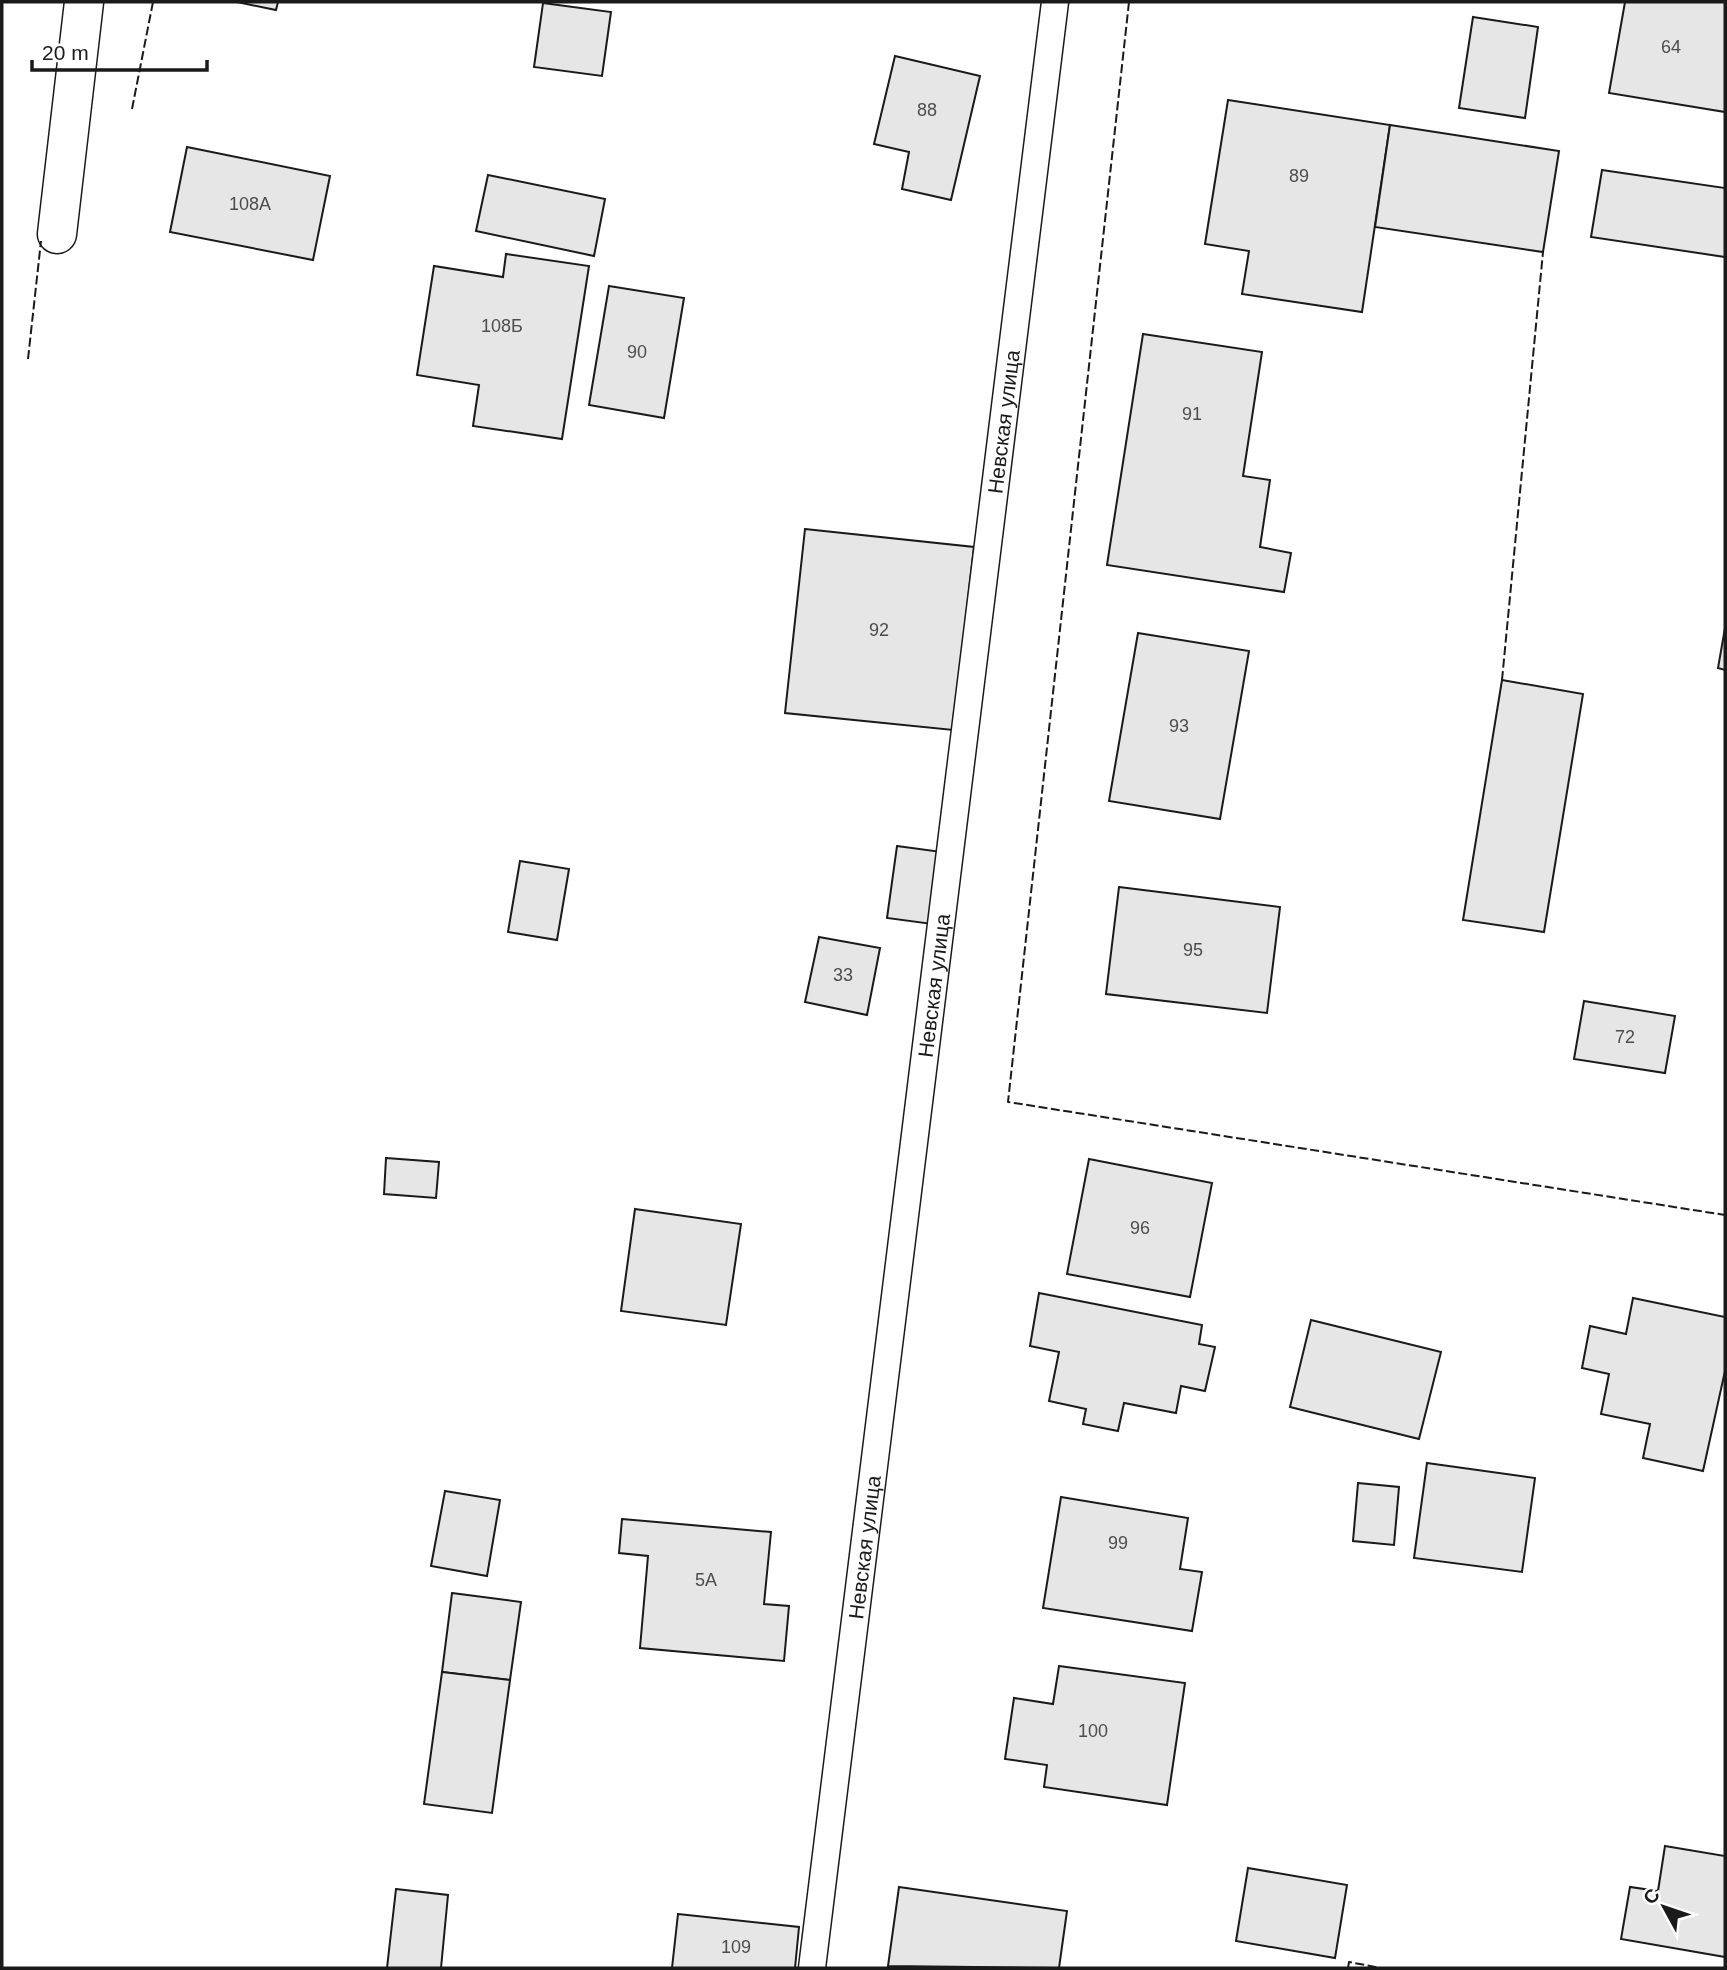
<svg xmlns="http://www.w3.org/2000/svg" width="1727" height="1970" viewBox="0 0 1727 1970" font-family="Helvetica,sans-serif">
	<style>
		.building { fill: #e6e6e6; stroke: #1a1a1a; stroke-width: 2 }
		.lines { fill: none; stroke-linecap: round; stroke-linejoin: round }
		.service-casing { stroke: #1a1a1a; stroke-width: 29 }
		.minor-casing { stroke: #1a1a1a; stroke-width: 41 }
		.service { stroke: #fff; stroke-width: 26 }
		.minor { stroke: #fff; stroke-width: 38 }
		.fence { stroke: #1a1a1a; stroke-width: 2; stroke-dasharray: 9 3.5; stroke-linecap: butt }
		.labels { text-anchor: middle; dominant-baseline: central; stroke-width: 5; stroke-linejoin: round; paint-order: stroke }
		.number-label { font-size: 18px; fill: #4d4d4d }
		.street-label { font-size: 21px; fill: #1a1a1a; stroke: #fff }
	</style>
	<rect width="100%" height="100%" fill="#fff"/>
	<g class="building">
		<path d="M 237,2 L 278,2 L 276,10 Z"/>
		<path d="M 1625,2 L 1725,2 L 1725,112 L 1609,93 Z"/>
		<path d="M 543,3 L 611,12 L 602,76 L 534,67 Z"/>
		<path d="M 1473,17 L 1538,27 L 1525,118 L 1459,108 Z"/>
		<path d="M 895,56 L 980,76 L 951,200 L 902,189 L 909,152 L 874,144 Z"/>
		<path d="M 1228,100 L 1390,125 L 1362,312 L 1242,294 L 1249,251 L 1205,244 Z"/>
		<path d="M 1390,125 L 1559,151 L 1543,252 L 1375,227 Z"/>
		<path d="M 187,147 L 330,176 L 313,260 L 170,232 Z"/>
		<path d="M 1602,170 L 1725,188 L 1725,257 L 1591,237 Z"/>
		<path d="M 488,175 L 605,199 L 594,256 L 476,231 Z"/>
		<path d="M 506,254 L 589,266 L 562,439 L 473,426 L 479,385 L 417,375 L 434,266 L 503,277 Z"/>
		<path d="M 609,286 L 684,298 L 664,418 L 589,405 Z"/>
		<path d="M 1143,334 L 1262,352 L 1243,476 L 1270,480 L 1260,547 L 1291,553 L 1284,592 L 1107,565 Z"/>
		<path d="M 805,529 L 974,547 L 953,730 L 785,713 Z"/>
		<path d="M 1725,628 L 1725,670 L 1718,668 Z"/>
		<path d="M 1138,633 L 1249,651 L 1220,819 L 1109,801 Z"/>
		<path d="M 1502,680 L 1583,694 L 1544,932 L 1463,920 Z"/>
		<path d="M 897,846 L 942,852 L 932,924 L 887,918 Z"/>
		<path d="M 520,861 L 569,869 L 557,940 L 508,932 Z"/>
		<path d="M 1119,887 L 1280,907 L 1267,1013 L 1106,994 Z"/>
		<path d="M 819,937 L 880,948 L 867,1015 L 805,1002 Z"/>
		<path d="M 1584,1001 L 1675,1016 L 1665,1073 L 1574,1059 Z"/>
		<path d="M 386,1158 L 439,1162 L 436,1198 L 384,1194 Z"/>
		<path d="M 1089,1159 L 1212,1183 L 1190,1297 L 1067,1274 Z"/>
		<path d="M 635,1209 L 741,1224 L 726,1325 L 621,1311 Z"/>
		<path d="M 1039,1293 L 1202,1325 L 1199,1344 L 1215,1347 L 1205,1391 L 1181,1386 L 1176,1413 L 1124,1403 L 1118,1431 L 1083,1424 L 1086,1409 L 1049,1401 L 1059,1352 L 1030,1346 Z"/>
		<path d="M 1633,1298 L 1725,1317 L 1725,1371 L 1703,1471 L 1643,1458 L 1650,1424 L 1601,1414 L 1609,1374 L 1582,1368 L 1590,1326 L 1626,1334 Z"/>
		<path d="M 1311,1320 L 1441,1352 L 1419,1439 L 1290,1407 Z"/>
		<path d="M 1427,1463 L 1535,1478 L 1522,1572 L 1414,1558 Z"/>
		<path d="M 1358,1483 L 1399,1487 L 1394,1545 L 1353,1541 Z"/>
		<path d="M 445,1491 L 500,1500 L 487,1576 L 431,1566 Z"/>
		<path d="M 1061,1497 L 1188,1518 L 1180,1569 L 1202,1572 L 1192,1631 L 1043,1608 Z"/>
		<path d="M 622,1519 L 771,1532 L 764,1604 L 789,1606 L 784,1661 L 640,1648 L 648,1556 L 619,1553 Z"/>
		<path d="M 452,1593 L 521,1602 L 510,1680 L 442,1672 Z"/>
		<path d="M 1059,1666 L 1185,1683 L 1167,1805 L 1044,1787 L 1047,1765 L 1005,1759 L 1014,1698 L 1053,1704 Z"/>
		<path d="M 442,1672 L 510,1680 L 492,1813 L 424,1804 Z"/>
		<path d="M 1665,1846 L 1725,1856 L 1725,1957 L 1621,1939 L 1630,1887 L 1658,1891 Z"/>
		<path d="M 1248,1868 L 1347,1885 L 1335,1958 L 1236,1941 Z"/>
		<path d="M 899,1887 L 1067,1911 L 1059,1968 L 888,1966 Z"/>
		<path d="M 396,1889 L 448,1895 L 441,1968 L 387,1968 Z"/>
		<path d="M 678,1914 L 799,1927 L 795,1968 L 672,1968 Z"/>
	</g>
	<g class="lines">
		<g class="service-casing">
			<g id="service">
				<path id="s1" d="M 812,1968 L 1055,2"/>
			</g>
		</g>
		<g class="minor-casing">
			<path id="minor" d="M 57,234 L 84,2"/>
		</g>
		<use href="#service" class="service"/>
		<use href="#minor" class="minor"/>
		<g class="fence">
			<path d="M 1129,2 L 1008,1102 L 1725,1215"/>
			<path d="M 132,109 L 153,2"/>
			<path d="M 28,359 L 41,241"/>
			<path d="M 1502,680 L 1543,252"/>
			<path d="M 1348,1968 L 1349,1962 L 1381,1968"/>
		</g>
	</g>
	<g class="labels">
		<g class="number-label">
			<text x="1671" y="47">64</text>
			<text x="927" y="110">88</text>
			<text x="1299" y="176">89</text>
			<text x="250" y="204">108А</text>
			<text x="502" y="326">108Б</text>
			<text x="637" y="352">90</text>
			<text x="1192" y="414">91</text>
			<text x="879" y="630">92</text>
			<text x="1179" y="726">93</text>
			<text x="1193" y="950">95</text>
			<text x="843" y="975">33</text>
			<text x="1625" y="1037">72</text>
			<text x="1140" y="1228">96</text>
			<text x="1118" y="1543">99</text>
			<text x="706" y="1580">5А</text>
			<text x="1093" y="1731">100</text>
			<text x="736" y="1947">109</text>
		</g>
		<g class="street-label">
			<text stroke="none"><textPath href="#s1" startOffset="1558">Невская улица</textPath></text>
			<text stroke="none"><textPath href="#s1" startOffset="990">Невская улица</textPath></text>
			<text stroke="none"><textPath href="#s1" startOffset="424">Невская улица</textPath></text>
		</g>
	</g>
	<rect width="1727" height="1970" fill="none" stroke="#1a1a1a" stroke-width="7"/>
	<g transform="translate(1664 1907) rotate(310)" stroke="#ffffff" stroke-width="5" paint-order="stroke">
	<path d="M0-5L12 26L0 18L-12 26Z" fill="#1a1a1a"/>
	<text y="-10" font-size="19" font-weight="bold" text-anchor="middle" fill="#1a1a1a">С</text>
	</g>
	<path d="M32 60v10h175v-10" fill="none" stroke="#1a1a1a" stroke-width="3.5"/>
	<text x="42" y="60" font-size="21" fill="#1a1a1a" stroke="#ffffff" stroke-width="5" paint-order="stroke">20 m</text>
</svg>
